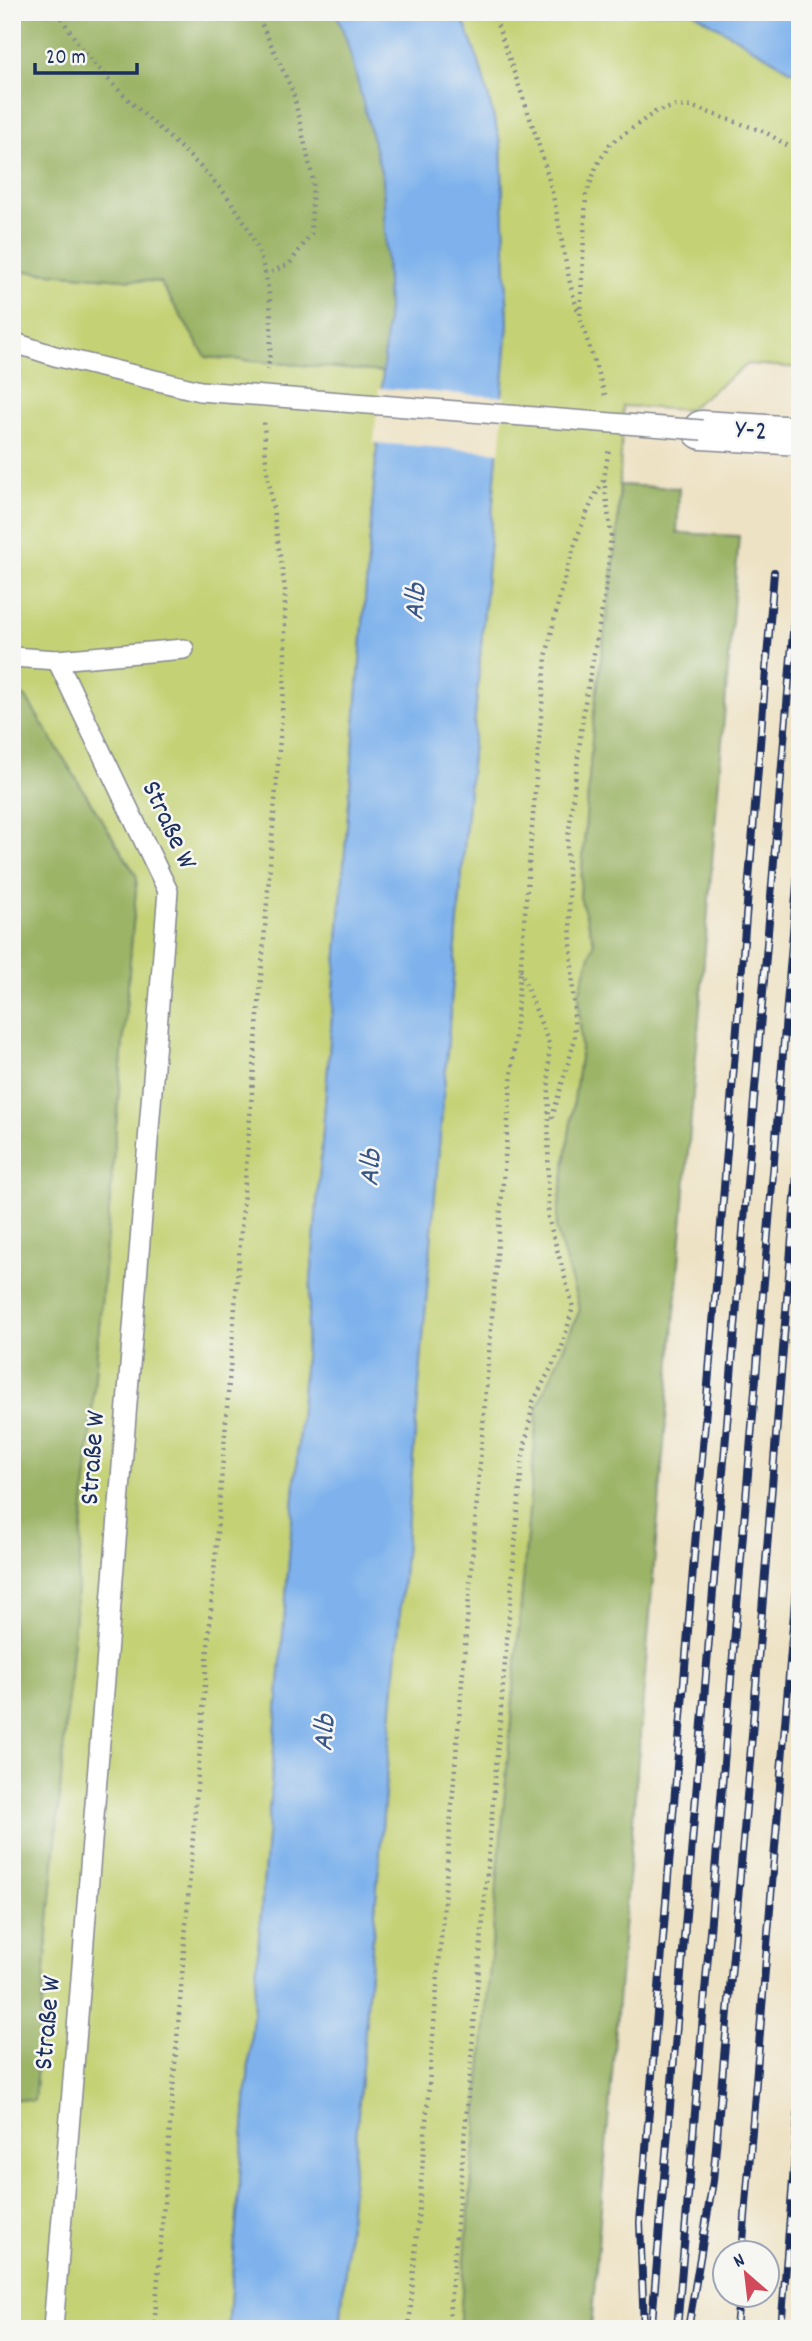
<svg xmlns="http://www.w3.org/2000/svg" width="812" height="2341" viewBox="0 0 812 2341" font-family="Dekko,sans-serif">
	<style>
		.green { fill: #c4d274; stroke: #708069; stroke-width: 2 }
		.forest { fill: #9bb466; stroke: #5b7262; stroke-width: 2 }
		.water { fill: #7fb2ec; stroke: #4d70a5; stroke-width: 2 }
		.pier { fill: #eee2c4 }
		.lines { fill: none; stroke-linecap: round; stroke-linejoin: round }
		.lane-casing { stroke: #848891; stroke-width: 22 }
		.street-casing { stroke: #848891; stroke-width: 41 }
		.path { stroke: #848891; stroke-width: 4.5; stroke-dasharray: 2 5; stroke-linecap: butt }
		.lane { stroke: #fff; stroke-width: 19 }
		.street { stroke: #fff; stroke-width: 38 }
		.rail-casing { stroke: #1b2f5e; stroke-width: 8 }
		.rail { stroke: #f6f6f2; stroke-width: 5; stroke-dasharray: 16; stroke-linecap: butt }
		.lane-bridge-casing { stroke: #848891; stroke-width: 22; stroke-linecap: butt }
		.lane-bridge { stroke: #fff; stroke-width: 19 }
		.labels { text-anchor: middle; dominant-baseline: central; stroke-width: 5; stroke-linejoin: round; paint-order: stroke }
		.street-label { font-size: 28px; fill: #1b2f5e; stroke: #f6f6f2 }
		.water-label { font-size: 30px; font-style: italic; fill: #395689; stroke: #f6f6f2 }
	</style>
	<rect width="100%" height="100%" fill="#f6f6f2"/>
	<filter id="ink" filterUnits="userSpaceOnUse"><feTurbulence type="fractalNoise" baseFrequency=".0143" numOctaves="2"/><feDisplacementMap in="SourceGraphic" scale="14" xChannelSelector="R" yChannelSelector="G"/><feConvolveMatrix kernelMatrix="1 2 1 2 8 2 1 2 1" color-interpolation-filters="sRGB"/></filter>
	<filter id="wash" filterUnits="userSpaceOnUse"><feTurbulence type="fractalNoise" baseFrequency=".00686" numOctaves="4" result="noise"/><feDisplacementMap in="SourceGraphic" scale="28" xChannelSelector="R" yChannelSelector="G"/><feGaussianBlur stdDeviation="1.57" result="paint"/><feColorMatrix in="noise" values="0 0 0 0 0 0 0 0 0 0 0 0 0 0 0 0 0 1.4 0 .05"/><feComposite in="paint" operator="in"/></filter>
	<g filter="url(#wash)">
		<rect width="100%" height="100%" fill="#eee2c4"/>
		<g class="green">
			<path d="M 460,12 L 693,12 L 800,76 L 800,368 L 748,364 L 687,410 L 623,406 L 617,541 L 594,713 L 580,896 L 594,942 L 579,993 L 581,1051 L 556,1228 L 580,1310 L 538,1406 L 459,2329 L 340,2329 L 508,324 L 501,145 L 479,62 Z"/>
			<path d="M 12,270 L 160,282 L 206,357 L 383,372 L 228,2329 L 12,2329 L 12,2099 L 34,2100 L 137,877 L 25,696 L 12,696 Z"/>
		</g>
		<g class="forest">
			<path d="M 12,12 L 336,12 L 347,41 L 383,179 L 388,308 L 383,372 L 206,357 L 160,282 L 12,270 Z"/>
			<path d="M 620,485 L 679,488 L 677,533 L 739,536 L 591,2329 L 459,2329 L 538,1406 L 580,1310 L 556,1228 L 581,1051 L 579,993 L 594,942 L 580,897 L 594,713 L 617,541 Z"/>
			<path d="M 12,696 L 25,696 L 137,877 L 34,2101 L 12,2099 Z"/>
		</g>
		<g class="water">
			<path d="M 336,12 L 460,12 L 479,62 L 501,145 L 508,324 L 340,2329 L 228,2329 L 388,308 L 383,179 L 347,41 Z"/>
			<path d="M 693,12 L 800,12 L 800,76 Z"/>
		</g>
		<path class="pier" d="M 379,388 L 505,397 L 500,452 L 374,443 Z"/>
	</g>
	<g filter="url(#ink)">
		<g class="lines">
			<g class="lane-casing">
				<g id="lane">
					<path d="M 12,342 L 55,356 L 200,391"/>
					<path d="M 12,657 L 57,660 L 168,891 L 53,2329"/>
					<path d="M 57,660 L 184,649"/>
				</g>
			</g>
			<g class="street-casing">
				<path id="street" d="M 702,430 L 800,436"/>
			</g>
			<g class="path">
				<path d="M 58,12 C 140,155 295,172 268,370"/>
				<path d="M 256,12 L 293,92 L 313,180 L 311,234 L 290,263 L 268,274"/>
				<path d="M 493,12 C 513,72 537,131 552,192 C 562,233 565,274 579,314"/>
				<path d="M 605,395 L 580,318 L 586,195 L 597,165 L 610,144 L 655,112 L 676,106 L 693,107 L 765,132 L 800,153"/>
				<path d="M 552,1118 L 575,1039 L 567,847 L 584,708 L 606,588 L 611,536 L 604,479 L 609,448"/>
				<path d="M 154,2329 L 285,675 L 285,589 L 266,463 L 264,420"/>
				<path d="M 409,2329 L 546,657 C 560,594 572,535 604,479"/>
				<path d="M 448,2329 L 522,1463 L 533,1402 L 562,1347 L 573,1307 L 548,1217 L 549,1044 L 520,969"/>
			</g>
			<use href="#lane" class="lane"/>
			<use href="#street" class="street"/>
			<g class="rail-casing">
				<g id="rail">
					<path d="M 742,2254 L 800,1539"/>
					<path d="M 652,2322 L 798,573"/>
					<path d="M 644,2329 L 640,2222 L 774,572"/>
					<path d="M 677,2329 L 800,848"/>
					<path d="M 688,2329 L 713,2181 L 748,1785 L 800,1137"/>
					<path d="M 736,2329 L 739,2296"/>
					<path d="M 781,2329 L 800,2093"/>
				</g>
			</g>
			<use href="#rail" class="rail"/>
			<g class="lane-bridge-casing">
				<path id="lane-bridge" d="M 200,391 L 702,430"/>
			</g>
			<use href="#lane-bridge" class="lane-bridge"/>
		</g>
	</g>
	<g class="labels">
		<g class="street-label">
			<text transform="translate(751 433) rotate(4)">Y-2</text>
			<text transform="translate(167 826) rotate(65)">Straße W</text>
			<text transform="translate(95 1458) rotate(-86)">Straße W</text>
			<text transform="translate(50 2023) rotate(-85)">Straße W</text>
		</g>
		<g class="water-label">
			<text transform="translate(418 602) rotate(-85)">Alb</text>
			<text transform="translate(373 1168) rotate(-85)">Alb</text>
			<text transform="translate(327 1733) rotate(-85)">Alb</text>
		</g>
	</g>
	<rect width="812" height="2341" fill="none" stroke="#f6f6f2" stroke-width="42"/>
	<g transform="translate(746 2274) rotate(332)"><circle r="33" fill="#f6f6f2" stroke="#9ea6b7" stroke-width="2"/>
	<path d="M0-5L12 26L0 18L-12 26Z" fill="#d1495b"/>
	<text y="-10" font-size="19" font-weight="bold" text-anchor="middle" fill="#1b2f5e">N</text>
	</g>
	<path d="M35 63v10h102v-10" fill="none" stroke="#1b2f5e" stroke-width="3.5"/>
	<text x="46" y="63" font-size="21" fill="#1b2f5e" stroke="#f6f6f2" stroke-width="5" paint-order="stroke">20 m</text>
</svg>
